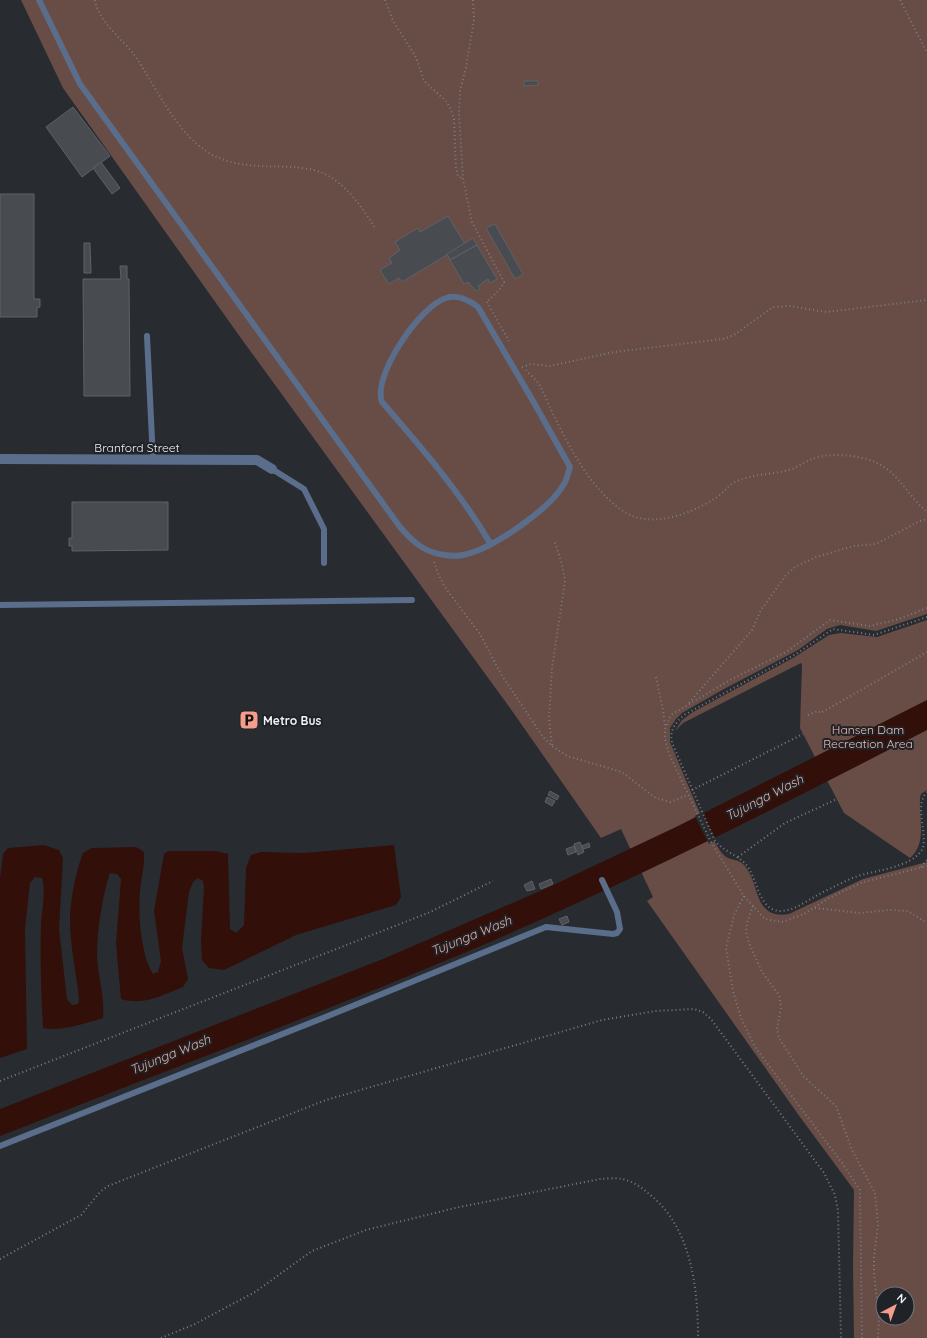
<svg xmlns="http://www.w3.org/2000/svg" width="927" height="1338" viewBox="0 0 927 1338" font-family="Quicksand,sans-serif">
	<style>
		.green { fill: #684c46; fill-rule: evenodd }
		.water { fill: #320f09 }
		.pier { fill: #282c31 }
		.building { fill: #484c51; stroke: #5e6268 }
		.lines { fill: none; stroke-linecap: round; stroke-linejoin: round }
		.path { stroke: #7a7d81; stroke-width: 2; stroke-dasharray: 1 3; stroke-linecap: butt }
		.service { stroke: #5a6d8b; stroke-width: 6 }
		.minor { stroke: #5a6d8b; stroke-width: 10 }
		.labels { text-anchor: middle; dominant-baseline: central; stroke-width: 4; stroke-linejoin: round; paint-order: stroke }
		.street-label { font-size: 12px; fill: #f1f3f7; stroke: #1f2227 }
		.poi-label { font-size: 12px; font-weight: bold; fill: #f1f3f7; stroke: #1f2227; text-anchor: start }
		.park-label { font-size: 12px; fill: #f6bcaf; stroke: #1f2227 }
		.water-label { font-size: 13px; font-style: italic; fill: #f3ab9c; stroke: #1f2227 }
	</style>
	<rect width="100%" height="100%" fill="#282c31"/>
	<g class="green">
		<path d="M 21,0 L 927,0 L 927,614 L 876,631 L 840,625 L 827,629 L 798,650 L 724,689 L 682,713 L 676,719 L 670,728 L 670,742 L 698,809 L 700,813 L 702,812 L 716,840 L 714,841 C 718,847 722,855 728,858 C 733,860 739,860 743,864 C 761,882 752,920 789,914 L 863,879 L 927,862 L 927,1338 L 854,1338 L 853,1265 L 854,1190 L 800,1117 L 647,901 L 653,897 L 621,829 L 601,838 L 510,708 L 243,341 L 63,88 ZM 883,1294 L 907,1294 L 907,1318 L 883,1318 Z"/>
		<path d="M 927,620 L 927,790 L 921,794 L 920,798 C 919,820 927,844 910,858 L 844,813 L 800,728 L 802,665 L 801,663 L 683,723 L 675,731 L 682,720 L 693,712 L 793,658 L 829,635 L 841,633 L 877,637 Z"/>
	</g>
	<g class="water">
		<path d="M 927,700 L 927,730 C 775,809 622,886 464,953 C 311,1017 155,1075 0,1136 L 0,1109 L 383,959 L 547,888 L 676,827 Z"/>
		<path d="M 44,845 L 59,850 L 63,858 L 59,929 L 67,999 L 72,1005 L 78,1004 L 79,999 C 76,969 67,933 71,904 C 73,887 77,869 83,853 L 92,848 L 136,847 L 144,852 C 145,866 141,878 140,892 C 138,915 141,955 153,974 L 158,972 L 161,961 L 154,911 L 164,854 L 168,851 L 216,851 L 228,854 L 230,929 L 236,933 L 244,925 L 246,868 L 251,855 L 261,852 L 304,853 L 394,845 L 401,897 L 396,905 L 296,935 L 224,970 L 209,968 L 202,960 L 201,941 L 204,887 L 203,881 L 198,878 L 193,882 L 189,892 L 182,948 L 188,979 L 183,987 C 163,995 143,1006 121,999 L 116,944 L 121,879 L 117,874 L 110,873 C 102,897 97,931 97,956 C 98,977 105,997 103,1018 C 87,1023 60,1032 43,1028 C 41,993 40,958 41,923 C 42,909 46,892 42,878 L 35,877 L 30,883 L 25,929 L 27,1049 L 0,1058 L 0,878 L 3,854 L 8,848 Z"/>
	</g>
	<path class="pier" d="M 702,812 L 716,840 L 709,844 L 695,816 Z"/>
	<g class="building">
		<path d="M 524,81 L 538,81 L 538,85 L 524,86 Z"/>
		<path d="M 73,107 L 110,156 L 82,177 L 46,127 Z"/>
		<path d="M 101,162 L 120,188 L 112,194 L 93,168 Z"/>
		<path d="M 0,194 L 34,194 L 34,299 L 40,299 L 40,307 L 37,308 L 37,317 L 0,317 Z"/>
		<path d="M 448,216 L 465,244 L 402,282 L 399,278 L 389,284 L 380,270 L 392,263 L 389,258 L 400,250 L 395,242 L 418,228 L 420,232 Z"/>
		<path d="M 495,224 L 523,274 L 515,279 L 486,228 Z"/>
		<path d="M 473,238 L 477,245 L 450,260 L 447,254 Z"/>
		<path d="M 84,243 L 90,243 L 91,273 L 84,273 Z"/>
		<path d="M 477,245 L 497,279 L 490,283 L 488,279 L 478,286 L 480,289 L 476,291 L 468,282 L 464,284 L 450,260 Z"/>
		<path d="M 120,266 L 127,266 L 127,279 L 129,279 L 130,396 L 84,396 L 83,279 L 121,279 Z"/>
		<path d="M 72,502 L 168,502 L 168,550 L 72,551 L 72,546 L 69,546 L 69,538 L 72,538 Z"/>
		<path d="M 550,791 L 559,796 L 557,800 L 548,795 Z"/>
		<path d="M 547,797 L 555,801 L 552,806 L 545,802 Z"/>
		<path d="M 580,842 L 584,852 L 578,855 L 574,844 Z"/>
		<path d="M 589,843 L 590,847 L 583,849 L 582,846 Z"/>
		<path d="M 574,846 L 576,852 L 568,855 L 566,849 Z"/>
		<path d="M 551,879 L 553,884 L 541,889 L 539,884 Z"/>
		<path d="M 532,881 L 535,889 L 527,891 L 524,885 Z"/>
		<path d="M 567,916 L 569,922 L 562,925 L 559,919 Z"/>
	</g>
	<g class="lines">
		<g class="path">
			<path d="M 95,0 C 99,23 122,38 135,56 C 157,88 176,134 211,154 C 227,163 243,165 261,166 C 277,167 293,166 309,169 C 340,174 360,204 375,228"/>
			<path d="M 385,0 L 393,21 L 416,57 L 424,81 L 447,102 L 451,110 L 454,119 L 456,169 L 458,176 L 463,179"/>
			<path d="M 473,0 L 474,20 L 466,67 L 460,91 L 459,113 L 463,179 L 472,222 L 504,282 L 501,288 L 487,302"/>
			<path d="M 900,0 L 927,53"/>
			<path d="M 487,302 L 509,341"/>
			<path d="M 522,367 L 531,364 L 550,366 L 614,352 L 723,339 L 734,335 L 773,307 L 790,306 L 826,312 L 927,300"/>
			<path d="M 526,370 C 530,375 537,380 540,386 C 545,395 549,406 554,416 C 571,450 591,489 623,511 C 650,529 688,515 714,499 C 722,495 727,486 735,482 C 751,474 768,475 785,471 C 795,469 803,463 812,459 C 829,452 859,455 875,462 C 898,472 909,497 927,512"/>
			<path d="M 434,562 L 439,576 L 447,590 L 480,634 L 501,674 L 543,737 L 552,746 L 567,756 L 622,772 L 654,797 L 670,802 L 688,795"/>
			<path d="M 927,608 L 896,620 L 869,626 L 830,620 L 786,652 L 730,680 L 671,715 L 665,729 L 665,739 L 669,754 L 711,842 L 744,896 L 765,919 L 782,922 L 804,914 L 829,898 L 863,882 L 927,866"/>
			<path d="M 927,617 L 874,635 L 833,629 L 796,654 L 684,715 C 675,723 668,732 673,745 L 715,841 C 724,852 739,855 748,867 C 756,879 759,904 774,910 C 788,914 802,904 814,897 C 827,890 841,883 855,877 C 874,870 913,868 923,848 C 927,831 914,805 927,792"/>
			<path d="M 656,677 L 663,710 L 665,726"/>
			<path d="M 689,703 L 752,630 L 761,610 L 786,575 L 795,567 L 816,557 L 854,546 L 876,544 L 920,521 L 927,519"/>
			<path d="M 808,715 L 818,711 L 821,713 L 927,652"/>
			<path d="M 552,745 L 549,719 L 552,668 L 565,581 L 562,564 L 554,540"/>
			<path d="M 692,790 L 803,734"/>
			<path d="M 738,857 L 785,823 L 837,799"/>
			<path d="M 921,867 L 927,860"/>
			<path d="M 744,896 L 734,915 L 726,948 L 733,991 L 741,1018 L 755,1047 L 842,1163 L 860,1190 L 862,1338"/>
			<path d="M 753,906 L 747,923 L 746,932 L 749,943 L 762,972 L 779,995 L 781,1007 L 777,1029 L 779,1038 L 804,1077 L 836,1106 L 852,1150 L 875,1193 L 878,1225 L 874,1257 L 874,1274 L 879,1317 L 878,1338"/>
			<path d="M 815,908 L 860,913 L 890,910 L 908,911 L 927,923"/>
			<path d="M 0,1081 L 428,913 L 493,881"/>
			<path d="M 0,1259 L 81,1215 L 100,1192 L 108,1186 L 326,1100 L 602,1020 L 656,1011 L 694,1009 L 703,1012 L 711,1019 L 824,1173 L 835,1195 L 838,1211 L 841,1338"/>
			<path d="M 161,1338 L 195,1324 L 255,1292 L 312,1251 L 366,1230 L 455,1208 L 600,1179 C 606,1179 615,1177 621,1179 C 631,1180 641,1187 648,1193 C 691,1226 698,1287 698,1338"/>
		</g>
		<g class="service">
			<path d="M 39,0 L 80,84 L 400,527 C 413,542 425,553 445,555 C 451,556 458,556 463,555 C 491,550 550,509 564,484 C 567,479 568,473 570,467 L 533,401 L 478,307 C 469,300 458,294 446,298 C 420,306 372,376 382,402 C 421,447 460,492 490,543"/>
			<path d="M 147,336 L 153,460"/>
			<path d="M 272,469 L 304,489 L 324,529 L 324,563"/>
			<path d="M 0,605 L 412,600"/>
			<path d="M 0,1146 L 323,1018 L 546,927 L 613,934 L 617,933 L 620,929 L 617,912 L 602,880"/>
		</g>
		<path class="minor" d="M 0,459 L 257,460 L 272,469"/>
	</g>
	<defs>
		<g id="parking-square" transform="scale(1)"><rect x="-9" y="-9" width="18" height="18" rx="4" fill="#f49d8b" stroke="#1f2227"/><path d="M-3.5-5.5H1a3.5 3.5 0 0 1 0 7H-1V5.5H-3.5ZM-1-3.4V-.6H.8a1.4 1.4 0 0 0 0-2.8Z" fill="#111"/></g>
	</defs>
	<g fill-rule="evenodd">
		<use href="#parking-square" x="249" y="720"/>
	</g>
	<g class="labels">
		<g class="street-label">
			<text x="137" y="447">Branford Street</text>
		</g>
		<g class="poi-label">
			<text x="263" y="720">Metro Bus</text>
		</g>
		<g class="park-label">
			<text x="868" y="729">Hansen Dam<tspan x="868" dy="14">Recreation Area</tspan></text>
		</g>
		<g class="water-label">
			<text transform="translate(764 797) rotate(-27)">Tujunga Wash</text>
			<text transform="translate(471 935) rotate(-22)">Tujunga Wash</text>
			<text transform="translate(170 1054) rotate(-22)">Tujunga Wash</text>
		</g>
	</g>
	<g transform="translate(895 1306) rotate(41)"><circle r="19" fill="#1f2227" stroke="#73767a"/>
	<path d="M0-3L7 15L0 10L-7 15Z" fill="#f49d8b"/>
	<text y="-6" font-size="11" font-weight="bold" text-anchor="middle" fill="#f1f3f7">N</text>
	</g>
</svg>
